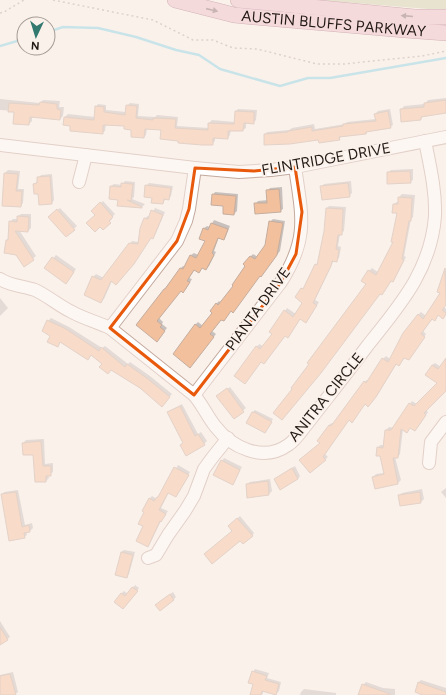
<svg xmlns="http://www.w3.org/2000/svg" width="446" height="695" viewBox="0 0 446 695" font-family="Figtree,sans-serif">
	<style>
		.green { fill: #d0d3ae }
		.shadow { fill: #0003 }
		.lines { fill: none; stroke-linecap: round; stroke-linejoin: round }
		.stream { stroke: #8dd5e6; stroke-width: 2.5 }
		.building { fill: #f3c09d; stroke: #c5ae9f }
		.minor-casing { stroke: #c3aa9e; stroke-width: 14 }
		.major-casing { stroke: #9e6975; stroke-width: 16 }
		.path { stroke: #b7aea8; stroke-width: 1.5; stroke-dasharray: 2 3; stroke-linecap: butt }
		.minor { stroke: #fff; stroke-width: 12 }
		.major { stroke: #edbecb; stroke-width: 15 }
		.oneway { fill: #886c70 }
		.marked { fill: none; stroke: #e8590c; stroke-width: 3; stroke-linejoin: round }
		.labels { text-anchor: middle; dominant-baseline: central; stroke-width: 4; stroke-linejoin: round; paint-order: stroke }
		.street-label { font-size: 15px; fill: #231a15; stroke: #fbf1eb }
	</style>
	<rect width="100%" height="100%" fill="#fbf1eb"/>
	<path class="green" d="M 318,0 L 446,0 L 446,10 L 428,9 Z"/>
	<g class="shadow">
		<path d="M 446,98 L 446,113 L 424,115 L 421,119 L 402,121 L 401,110 L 404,106 L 425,104 L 428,100 Z"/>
		<path d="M 0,99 L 40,103 L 43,100 L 60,101 L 59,107 L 64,107 L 63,116 L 60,119 L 32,116 L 32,121 L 29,124 L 15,111 L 0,110 Z"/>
		<path d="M 130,103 L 139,104 L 138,116 L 155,117 L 157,115 L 178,117 L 177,126 L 209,128 L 209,123 L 212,120 L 235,122 L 236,111 L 238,109 L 257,110 L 256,120 L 253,123 L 246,122 L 246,128 L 243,130 L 231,130 L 230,135 L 228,138 L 215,137 L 215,141 L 212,144 L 179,140 L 162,129 L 147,128 L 146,135 L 144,137 L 125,126 L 106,124 L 105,131 L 102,133 L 64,124 L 65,117 L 68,114 L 95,117 L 96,107 L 98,104 L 106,105 L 106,110 L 126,112 L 127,106 Z"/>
		<path d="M 390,109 L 393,125 L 390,127 L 368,131 L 366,134 L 342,136 L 339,139 L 319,139 L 265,135 L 267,132 L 289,130 L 292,128 L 314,124 L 315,129 L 345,124 L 347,122 L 376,119 L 375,114 L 378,111 Z"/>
		<path d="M 413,169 L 413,180 L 410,182 L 388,173 L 391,170 Z"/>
		<path d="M 8,170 L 20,171 L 18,189 L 24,189 L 23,203 L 21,206 L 3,205 L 5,173 Z"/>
		<path d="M 52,174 L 54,200 L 52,203 L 39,193 L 35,184 L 41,175 Z"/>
		<path d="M 125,181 L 135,182 L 134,197 L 132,199 L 145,204 L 142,207 L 119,199 L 111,186 L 114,184 L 122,185 Z"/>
		<path d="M 351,181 L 352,193 L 349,196 L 321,187 L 324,184 Z"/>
		<path d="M 149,183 L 173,186 L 171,196 L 169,199 L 166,198 L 163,203 L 153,197 L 146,186 Z"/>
		<path d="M 282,187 L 283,209 L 280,211 L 255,204 L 258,201 L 268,200 L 267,191 L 270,188 Z"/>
		<path d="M 215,192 L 238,194 L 237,211 L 234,214 L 213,195 Z"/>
		<path d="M 402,194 L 415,195 L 413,217 L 411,219 L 404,256 L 406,257 L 395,278 L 393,281 L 392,280 L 384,291 L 380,293 L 294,389 L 367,284 L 362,281 L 369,271 L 372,268 L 379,273 L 395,241 L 398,212 L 394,204 L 397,202 L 399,202 L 399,197 Z"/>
		<path d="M 103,201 L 115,214 L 111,218 L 112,219 L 103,229 L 96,215 L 92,211 Z"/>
		<path d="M 329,206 L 346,207 L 344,231 L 340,234 L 338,246 L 341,247 L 339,258 L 336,261 L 334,260 L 315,300 L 319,302 L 308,319 L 301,318 L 290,334 L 285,335 L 261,361 L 236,376 L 257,346 L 260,344 L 263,347 L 273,334 L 285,311 L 287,308 L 296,314 L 304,302 L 302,289 L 305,287 L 316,265 L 318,262 L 325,231 L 327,208 Z"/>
		<path d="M 60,208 L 77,226 L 66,236 L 49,217 Z"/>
		<path d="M 155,208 L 165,212 L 155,235 L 153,238 L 151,237 L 112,281 L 104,299 L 101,302 L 93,277 L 96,274 L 104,278 L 130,244 L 132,241 L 139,242 L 145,218 L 148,216 L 150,217 Z"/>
		<path d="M 21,214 L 31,214 L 31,228 L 28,231 L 19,230 L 36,256 L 24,266 L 7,240 L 9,238 L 10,222 L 13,219 L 18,219 L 18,216 Z"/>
		<path d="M 273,219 L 285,221 L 280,251 L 263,273 L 260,275 L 231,310 L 222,319 L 212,331 L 216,334 L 193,364 L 174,354 L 196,324 L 198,322 L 203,326 L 213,312 L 216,304 L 219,301 L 221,303 L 234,285 L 246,265 L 245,264 L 251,256 L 253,254 L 258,257 L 266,245 L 270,222 Z"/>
		<path d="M 214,220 L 230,226 L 226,236 L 224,239 L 219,237 L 214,251 L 216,252 L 209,266 L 206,269 L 203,267 L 199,272 L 195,269 L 189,278 L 192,279 L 186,289 L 181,290 L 159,318 L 163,322 L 162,324 L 167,328 L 159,338 L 137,324 L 181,268 L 183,266 L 185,267 L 191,255 L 194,253 L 198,255 L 206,241 L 204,228 L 207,226 L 210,227 Z"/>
		<path d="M 56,255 L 76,269 L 69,280 L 46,267 Z"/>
		<path d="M 446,268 L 446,304 L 444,307 L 446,309 L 446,314 L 443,317 L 439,314 L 434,320 L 433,318 L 423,331 L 426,334 L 411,356 L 405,357 L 399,364 L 397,363 L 378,394 L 371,403 L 368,406 L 365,403 L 349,419 L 325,454 L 328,457 L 311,472 L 321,442 L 329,425 L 332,423 L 334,424 L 364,382 L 367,380 L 369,381 L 383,359 L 386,356 L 390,359 L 418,315 L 421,312 L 426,316 L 442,293 L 438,291 Z"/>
		<path d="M 0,298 L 8,308 L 0,316 Z"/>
		<path d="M 51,318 L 69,327 L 102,348 L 105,346 L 128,364 L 130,362 L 150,376 L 172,394 L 164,403 L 103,364 L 91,354 L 61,341 L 57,345 L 52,335 L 48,321 Z"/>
		<path d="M 435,363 L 441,367 L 446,390 L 426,410 L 428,412 L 418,427 L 411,427 L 403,429 L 400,454 L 398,457 L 395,457 L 401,480 L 398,483 L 376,488 L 373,477 L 376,474 L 384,473 L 378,448 L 380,445 L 384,445 L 386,430 L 389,427 L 394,428 L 412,401 L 417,404 L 438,383 L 432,365 Z"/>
		<path d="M 230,387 L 246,408 L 234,418 L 220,394 Z"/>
		<path d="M 182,404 L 198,434 L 201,432 L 207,441 L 204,444 L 181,445 L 184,442 L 168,412 Z"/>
		<path d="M 255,410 L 273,419 L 265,432 L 252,413 Z"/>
		<path d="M 44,439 L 45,464 L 53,463 L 53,472 L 48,475 L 49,478 L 46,481 L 34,454 L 23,443 L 26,440 Z"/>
		<path d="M 224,458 L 242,467 L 232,484 L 222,461 Z"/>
		<path d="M 178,465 L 190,472 L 176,496 L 169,492 L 161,508 L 168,511 L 161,521 L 150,543 L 147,546 L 144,525 L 149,499 L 152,496 L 157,499 L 161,494 Z"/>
		<path d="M 295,466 L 300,476 L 298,479 L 275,479 Z"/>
		<path d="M 270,479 L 272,491 L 269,494 L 247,484 L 250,482 Z"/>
		<path d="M 446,488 L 446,498 L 441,492 Z"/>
		<path d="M 422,489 L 424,499 L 421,502 L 400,505 L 399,495 L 402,493 Z"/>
		<path d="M 18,490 L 25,525 L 32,523 L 33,528 L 30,531 L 26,531 L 27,535 L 24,537 L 2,495 L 4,492 Z"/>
		<path d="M 240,516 L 254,533 L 252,536 L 233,531 L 229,526 Z"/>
		<path d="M 124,550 L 135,552 L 129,574 L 127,577 L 121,552 Z"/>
		<path d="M 135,585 L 139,588 L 126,605 L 121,594 L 124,591 L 128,594 Z"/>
		<path d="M 173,592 L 176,597 L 174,599 L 159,602 Z"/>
		<path d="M 0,621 L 10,637 L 0,644 Z"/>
		<path d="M 255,669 L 269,673 L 267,678 L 281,682 L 279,691 L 276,694 L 264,690 L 262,695 L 254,695 L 255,684 L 253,672 Z"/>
		<path d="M 13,672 L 18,692 L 14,695 L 0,695 L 0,675 Z"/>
		<path d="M 421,680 L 446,688 L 446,695 L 425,695 L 416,691 L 419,682 Z"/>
		<path d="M 366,682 L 383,688 L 395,689 L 395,695 L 359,695 L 363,685 Z"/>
		<path d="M 304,689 L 336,693 L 336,695 L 300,695 L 301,692 Z"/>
	</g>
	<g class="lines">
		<g class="stream">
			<path d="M 48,32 L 63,27 L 98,28 L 136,37 L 176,50 L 199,55 L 220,69 L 280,86 L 308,78 L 330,78 L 446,58"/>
			<path d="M 0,46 L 24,39"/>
		</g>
	</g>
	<g class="building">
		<path d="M 446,100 L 446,113 L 421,117 L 421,120 L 401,122 L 400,109 L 424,107 L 424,103 Z"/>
		<path d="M 40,102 L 57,104 L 57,109 L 61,110 L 60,120 L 30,117 L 29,125 L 13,124 L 14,112 L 8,112 L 9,103 L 39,105 Z"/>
		<path d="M 126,105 L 137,106 L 136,118 L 153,120 L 153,118 L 176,119 L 175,128 L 208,130 L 208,123 L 234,124 L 235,111 L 254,112 L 254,124 L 244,123 L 243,131 L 228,131 L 228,139 L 213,138 L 213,145 L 202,145 L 178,143 L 178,141 L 160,139 L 161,130 L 145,129 L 144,138 L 131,137 L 131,130 L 124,129 L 124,126 L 103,125 L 103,134 L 70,131 L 70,126 L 63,125 L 64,117 L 94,120 L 95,106 L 104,107 L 104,112 L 125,115 Z"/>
		<path d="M 388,111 L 391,128 L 366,132 L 366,134 L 339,137 L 340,140 L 319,143 L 318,140 L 290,144 L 264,145 L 264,134 L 288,132 L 288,131 L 312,127 L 312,131 L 343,126 L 343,124 L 376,121 L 374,114 Z"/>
		<path d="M 410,171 L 411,183 L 387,184 L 387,172 Z"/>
		<path d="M 4,173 L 18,174 L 16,191 L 22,191 L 21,207 L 2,206 Z"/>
		<path d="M 50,176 L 52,204 L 39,205 L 38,194 L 34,194 L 33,184 L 37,183 L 37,177 Z"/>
		<path d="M 121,183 L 133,184 L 131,201 L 127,200 L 142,207 L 142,208 L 117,206 L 118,200 L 109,199 L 110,186 L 121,187 Z"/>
		<path d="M 348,183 L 350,197 L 322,200 L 320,186 Z"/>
		<path d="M 145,185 L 171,188 L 169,200 L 164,199 L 163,204 L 151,203 L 152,198 L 144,197 Z"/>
		<path d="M 279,189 L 281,212 L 255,214 L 254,203 L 267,203 L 266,190 Z"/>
		<path d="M 212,194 L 236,196 L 234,215 L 223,214 L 223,206 L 211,205 Z"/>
		<path d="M 398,197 L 412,198 L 411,221 L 409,221 L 402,259 L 404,260 L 393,282 L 391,281 L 382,295 L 380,294 L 321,373 L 282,420 L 273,413 L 292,389 L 291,388 L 309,364 L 307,363 L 366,284 L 361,281 L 368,270 L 376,275 L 393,242 L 391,242 L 397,213 L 392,213 L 393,204 L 398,204 Z"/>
		<path d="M 100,202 L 113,217 L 109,221 L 111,223 L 103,230 L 100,227 L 95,232 L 86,223 L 95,215 L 91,211 Z"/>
		<path d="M 326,208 L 343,209 L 342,235 L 338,235 L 336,249 L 339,250 L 337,262 L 332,261 L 331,266 L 313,303 L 317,305 L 306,323 L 300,319 L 288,338 L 285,336 L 264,364 L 261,362 L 245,384 L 234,376 L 256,346 L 260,349 L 272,334 L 269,332 L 284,310 L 293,317 L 302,303 L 295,297 L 301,288 L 303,289 L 315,264 L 317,265 L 324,231 Z"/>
		<path d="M 57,209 L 75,230 L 66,237 L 48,217 Z"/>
		<path d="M 151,210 L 163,215 L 153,239 L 151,238 L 134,264 L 116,285 L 111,281 L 101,303 L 84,295 L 92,276 L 101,280 L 129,243 L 138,244 L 140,228 L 144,218 L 148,219 Z"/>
		<path d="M 17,216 L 29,217 L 28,232 L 15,231 L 34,260 L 24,267 L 16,255 L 4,253 L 6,240 L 8,240 L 9,221 L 17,222 Z"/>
		<path d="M 269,221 L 283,223 L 277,255 L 261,277 L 260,276 L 233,313 L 231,311 L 224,321 L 221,320 L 210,334 L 214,337 L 190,368 L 173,354 L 195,324 L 200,328 L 212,313 L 210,311 L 216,303 L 218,305 L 233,286 L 232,285 L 245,266 L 243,264 L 250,256 L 255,259 L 265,245 Z"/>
		<path d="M 211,223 L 228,229 L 224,240 L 218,238 L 212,253 L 214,255 L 206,270 L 202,268 L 199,273 L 194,270 L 187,281 L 190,282 L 183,293 L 181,291 L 157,321 L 162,325 L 160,327 L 165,331 L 157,342 L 136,325 L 164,289 L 165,289 L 180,268 L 183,269 L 190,255 L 196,258 L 205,241 L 199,239 L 203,228 L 208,230 Z"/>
		<path d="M 52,257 L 74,272 L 66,284 L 44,268 Z"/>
		<path d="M 445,268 L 446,305 L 442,310 L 446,313 L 446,314 L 443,319 L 438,315 L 435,321 L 432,319 L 421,334 L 425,337 L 409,360 L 404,358 L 399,366 L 396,364 L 376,397 L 368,407 L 365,404 L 352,423 L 349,420 L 323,457 L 326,460 L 310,473 L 299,460 L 320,443 L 317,441 L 329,425 L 331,426 L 364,381 L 366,383 L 382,358 L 388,362 L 403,333 L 418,314 L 423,319 L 440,293 L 437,292 Z"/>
		<path d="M 47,320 L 66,329 L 99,351 L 101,347 L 125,367 L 127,364 L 148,379 L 170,397 L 162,407 L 140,388 L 111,370 L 108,374 L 99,367 L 102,364 L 91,355 L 88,360 L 60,342 L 58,347 L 47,342 L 50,336 L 42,331 Z"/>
		<path d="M 446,358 L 446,391 L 424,413 L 426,415 L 415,431 L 410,428 L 407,433 L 401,429 L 398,458 L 393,458 L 398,484 L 375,489 L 372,477 L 384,474 L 380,456 L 376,456 L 377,447 L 383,448 L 385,430 L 391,430 L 409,403 L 414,406 L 437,383 L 425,375 L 432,365 L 438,369 Z"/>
		<path d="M 227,388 L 244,412 L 234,419 L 216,396 Z"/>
		<path d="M 180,406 L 195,436 L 198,434 L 205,445 L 186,456 L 180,445 L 183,443 L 167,412 Z"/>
		<path d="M 252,412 L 254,412 L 272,422 L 265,433 L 246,423 Z"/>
		<path d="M 41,441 L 43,466 L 51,466 L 51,476 L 46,476 L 46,482 L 35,482 L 33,455 L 23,455 L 22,443 Z"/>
		<path d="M 221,460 L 240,470 L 233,485 L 213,475 Z"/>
		<path d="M 174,467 L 189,475 L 176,497 L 168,493 L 159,510 L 166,514 L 161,522 L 160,521 L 148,547 L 136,541 L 143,526 L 138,524 L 144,512 L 142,511 L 149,498 L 154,501 L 157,497 L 158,497 Z"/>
		<path d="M 292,468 L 298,479 L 280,490 L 274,479 Z"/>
		<path d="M 268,481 L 269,495 L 247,498 L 246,484 Z"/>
		<path d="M 16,492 L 22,527 L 29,525 L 30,532 L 24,533 L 25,538 L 9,541 L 1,494 Z"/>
		<path d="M 420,492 L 421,503 L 400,506 L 398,495 Z"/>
		<path d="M 237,518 L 253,536 L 243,544 L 240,541 L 212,564 L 204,554 L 232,531 L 228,526 Z"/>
		<path d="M 121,552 L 133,555 L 127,578 L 115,575 Z"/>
		<path d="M 132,587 L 138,591 L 123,609 L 114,602 L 121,593 L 125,596 Z"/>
		<path d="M 170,594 L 174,600 L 160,611 L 155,605 Z"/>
		<path d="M 0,627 L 8,640 L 0,645 Z"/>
		<path d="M 252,671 L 267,676 L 265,680 L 279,684 L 276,695 L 262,691 L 261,695 L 250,695 L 253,684 L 248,683 Z"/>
		<path d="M 10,674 L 16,695 L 0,695 L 0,676 Z"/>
		<path d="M 418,682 L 446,692 L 446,695 L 422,695 L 415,692 Z"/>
		<path d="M 362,684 L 390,694 L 390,695 L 358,695 Z"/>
	</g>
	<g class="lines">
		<g class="minor-casing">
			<g id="minor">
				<path d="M 0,145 L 195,168 L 239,172 L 271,170 L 295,167 L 446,137"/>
				<path d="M 79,182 L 86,155"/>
				<path d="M 0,279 C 10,286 24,286 35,290 C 48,296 58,305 70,311 C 82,318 97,322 110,328 L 194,395 C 202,404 207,416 215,426 C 231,447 263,463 288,445 C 296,440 301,431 307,424 C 327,398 348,372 368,345 C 400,305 431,270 435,216 C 436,191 430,166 425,141"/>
				<path d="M 110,328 L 177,241 L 186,221 L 189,209 L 195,168"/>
				<path d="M 194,395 L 281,282 C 309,238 302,216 295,167"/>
				<path d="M 429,463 L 431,442 L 446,422"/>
				<path d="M 148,558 L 156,555 L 168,535 L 185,511 L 194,496 L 204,469 L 212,458 L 228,438"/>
			</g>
		</g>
		<g class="major-casing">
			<g id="major">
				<path id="s1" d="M 175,0 L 234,15 L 254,17 L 405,30 L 446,33"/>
				<path d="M 238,0 L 415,17 L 446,17"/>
			</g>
		</g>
		<g class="path">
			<path d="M 53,0 L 153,20 L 193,40 L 213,40 L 233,48 L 257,49 L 317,64 L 344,64 L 422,56 L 446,51"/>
			<path d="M 0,13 L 4,12 L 24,0"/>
		</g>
		<use href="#minor" class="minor"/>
		<use href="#major" class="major"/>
	</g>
	<defs><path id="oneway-solid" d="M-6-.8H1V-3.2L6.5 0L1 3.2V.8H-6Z"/></defs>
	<g class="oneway">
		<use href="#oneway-solid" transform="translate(212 10) rotate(13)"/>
		<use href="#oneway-solid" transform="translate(407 16) rotate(-175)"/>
	</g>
	<path d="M0 0H446V695H0ZM 295,167 L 302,212 L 296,254 L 281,282 L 194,395 L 110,328 L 177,241 L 189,209 L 195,168 L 254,171 Z" fill="#fbf1eb" fill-opacity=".55" fill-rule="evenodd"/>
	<path class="marked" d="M 295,167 L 302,212 L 296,254 L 281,282 L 194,395 L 110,328 L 177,241 L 189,209 L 195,168 L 254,171 Z"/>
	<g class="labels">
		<g class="street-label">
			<text stroke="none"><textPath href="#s1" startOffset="161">AUSTIN BLUFFS PARKWAY</textPath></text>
			<text transform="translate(326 159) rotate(-10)">FLINTRIDGE DRIVE</text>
			<text transform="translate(258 309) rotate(-54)">PIANTA DRIVE</text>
			<text transform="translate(326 397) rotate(-51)">ANITRA CIRCLE</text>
		</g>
	</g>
	<g transform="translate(36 36) rotate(184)"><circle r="19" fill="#fbf1eb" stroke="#a59b95"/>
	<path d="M0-3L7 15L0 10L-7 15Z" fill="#327970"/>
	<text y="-6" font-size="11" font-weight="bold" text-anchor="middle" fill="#231a15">N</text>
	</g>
</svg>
